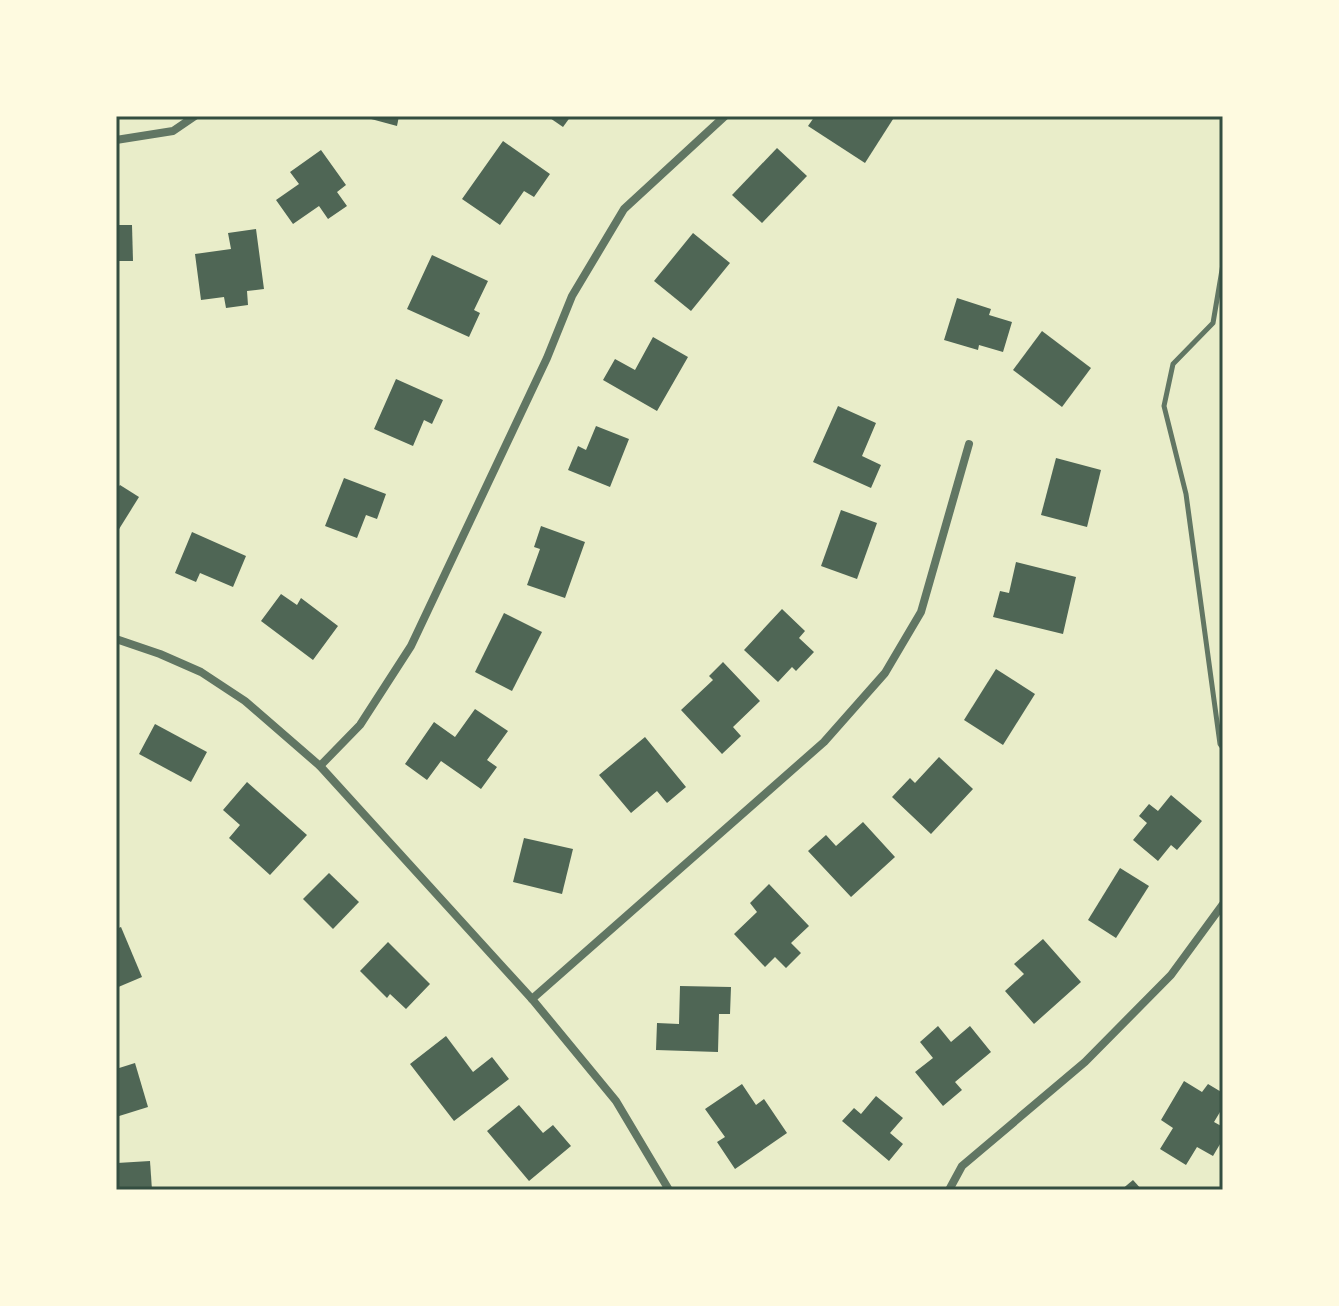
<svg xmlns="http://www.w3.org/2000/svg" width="1339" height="1306" viewBox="0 0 1339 1306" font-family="Cabin,sans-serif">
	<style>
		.building { fill: #4f6655 }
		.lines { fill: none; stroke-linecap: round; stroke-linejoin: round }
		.service { stroke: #617663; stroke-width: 5 }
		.minor { stroke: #617663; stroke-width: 8 }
		.neatline { fill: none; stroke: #344e41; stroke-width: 3 }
	</style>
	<rect width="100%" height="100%" fill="#e9edc9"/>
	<g class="building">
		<path d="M 360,116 L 399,116 L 397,126 Z"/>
		<path d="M 547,116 L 571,116 L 563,127 Z"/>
		<path d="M 815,116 L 895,116 L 865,163 L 808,126 Z"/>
		<path d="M 503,141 L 550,174 L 534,197 L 524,191 L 500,225 L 462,199 Z"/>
		<path d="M 777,148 L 807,176 L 762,223 L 732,195 Z"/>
		<path d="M 321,150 L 346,185 L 337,192 L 347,206 L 328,219 L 319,206 L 293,224 L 276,200 L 299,184 L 290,172 Z"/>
		<path d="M 116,225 L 132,225 L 133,261 L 116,261 Z"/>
		<path d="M 256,229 L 264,289 L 247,291 L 248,305 L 226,308 L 224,297 L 201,300 L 195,254 L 231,249 L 228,233 Z"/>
		<path d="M 693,233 L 730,263 L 691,311 L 654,281 Z"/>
		<path d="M 432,255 L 488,281 L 474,310 L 480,313 L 469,337 L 407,309 Z"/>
		<path d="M 957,298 L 991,309 L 989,315 L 1012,322 L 1003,352 L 979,345 L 978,350 L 944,340 Z"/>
		<path d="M 1042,331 L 1091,368 L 1062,407 L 1013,370 Z"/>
		<path d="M 653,337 L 688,357 L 657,411 L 603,380 L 615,359 L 635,370 Z"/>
		<path d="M 396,379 L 443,400 L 432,424 L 424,420 L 413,446 L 374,429 Z"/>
		<path d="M 838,406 L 876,423 L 862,456 L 881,465 L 871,488 L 813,462 Z"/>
		<path d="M 596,426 L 629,439 L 610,487 L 568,470 L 578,446 L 586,450 Z"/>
		<path d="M 1056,458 L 1101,470 L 1087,527 L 1041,515 Z"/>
		<path d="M 344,478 L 386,494 L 377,519 L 366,515 L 357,538 L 325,526 Z"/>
		<path d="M 120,485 L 139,497 L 116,534 L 116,490 Z"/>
		<path d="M 841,510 L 877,523 L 857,579 L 821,566 Z"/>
		<path d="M 541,526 L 585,542 L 565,598 L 527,585 L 540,549 L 534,547 Z"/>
		<path d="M 192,532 L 246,556 L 233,587 L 200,573 L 196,582 L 175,573 Z"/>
		<path d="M 1016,562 L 1076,577 L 1063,634 L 993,617 L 1000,591 L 1009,593 Z"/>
		<path d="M 281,594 L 297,605 L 301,598 L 338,626 L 313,660 L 261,621 Z"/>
		<path d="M 782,609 L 805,631 L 799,638 L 814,652 L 796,671 L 792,667 L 778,682 L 744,650 Z"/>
		<path d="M 504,613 L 542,632 L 512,691 L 475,672 Z"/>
		<path d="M 723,662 L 760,701 L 733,727 L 741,736 L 722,754 L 681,710 L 713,680 L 709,676 Z"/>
		<path d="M 996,669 L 1035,694 L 1003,745 L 964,720 Z"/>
		<path d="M 475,709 L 508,731 L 487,760 L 497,767 L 481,789 L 441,761 L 427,780 L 405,764 L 434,722 L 455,737 Z"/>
		<path d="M 155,724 L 207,752 L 191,782 L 139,754 Z"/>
		<path d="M 645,737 L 686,787 L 667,803 L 657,791 L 631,813 L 599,775 Z"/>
		<path d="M 939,757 L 973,789 L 931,834 L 892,797 L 910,778 L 915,783 Z"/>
		<path d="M 247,782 L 307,835 L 270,875 L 229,838 L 240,825 L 223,810 Z"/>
		<path d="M 1171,795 L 1202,821 L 1177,850 L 1171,845 L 1158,861 L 1133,840 L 1147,823 L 1139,816 L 1149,804 L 1158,811 Z"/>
		<path d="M 863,822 L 895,857 L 851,897 L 808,851 L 826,835 L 836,846 Z"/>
		<path d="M 524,838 L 573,849 L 562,894 L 513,882 Z"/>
		<path d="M 1120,868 L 1149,886 L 1116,938 L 1088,920 Z"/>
		<path d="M 329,873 L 359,902 L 333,929 L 303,899 Z"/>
		<path d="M 769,884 L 809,926 L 791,943 L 801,953 L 786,968 L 775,957 L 765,967 L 734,934 L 757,912 L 750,903 Z"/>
		<path d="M 121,927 L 142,977 L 116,988 L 116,929 Z"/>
		<path d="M 1043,939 L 1081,982 L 1034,1024 L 1005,991 L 1024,974 L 1014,964 Z"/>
		<path d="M 388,942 L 430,984 L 406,1009 L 390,994 L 387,998 L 360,971 Z"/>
		<path d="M 680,986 L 731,987 L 730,1014 L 719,1014 L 718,1052 L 656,1050 L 657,1023 L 679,1024 Z"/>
		<path d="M 938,1026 L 951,1042 L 970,1026 L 991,1052 L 955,1082 L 962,1090 L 943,1106 L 915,1072 L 933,1058 L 920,1042 Z"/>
		<path d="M 446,1036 L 473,1072 L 492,1057 L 509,1079 L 454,1121 L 410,1064 Z"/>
		<path d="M 135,1063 L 148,1107 L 116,1117 L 116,1069 Z"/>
		<path d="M 1184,1081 L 1202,1092 L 1208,1084 L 1223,1093 L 1223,1107 L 1214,1122 L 1223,1127 L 1223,1139 L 1213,1156 L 1197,1147 L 1186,1165 L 1160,1149 L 1173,1128 L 1161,1120 Z"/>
		<path d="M 742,1084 L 756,1105 L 764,1099 L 787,1133 L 735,1169 L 717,1142 L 725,1137 L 705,1109 Z"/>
		<path d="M 876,1096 L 903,1118 L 890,1133 L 903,1144 L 889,1161 L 842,1121 L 854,1108 L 861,1114 Z"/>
		<path d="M 519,1105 L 543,1133 L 553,1125 L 571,1146 L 529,1181 L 487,1131 Z"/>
		<path d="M 150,1161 L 152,1190 L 119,1190 L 117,1163 Z"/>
		<path d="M 1133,1180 L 1142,1190 L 1121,1190 Z"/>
	</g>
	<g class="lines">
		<path class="service" d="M 1223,264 L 1213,323 L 1173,364 L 1164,406 L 1186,494 L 1220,744 L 1223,748"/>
		<g class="minor">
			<path d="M 116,140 L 173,131 L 195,116"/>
			<path d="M 116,639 L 160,654 L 201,672 L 245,701 L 320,766 L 532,999 L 616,1101 L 669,1190"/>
			<path d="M 320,766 L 360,725 L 411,646 L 547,358 L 572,296 L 624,209 L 725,116"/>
			<path d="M 532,999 L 824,742 L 885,673 L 921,612 L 969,444"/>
			<path d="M 949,1190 L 962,1166 L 1085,1062 L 1171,975 L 1223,904"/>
		</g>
	</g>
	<rect width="1339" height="1306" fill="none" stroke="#fefae0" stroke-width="236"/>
	<rect x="118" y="118" width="1103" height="1070" class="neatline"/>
</svg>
